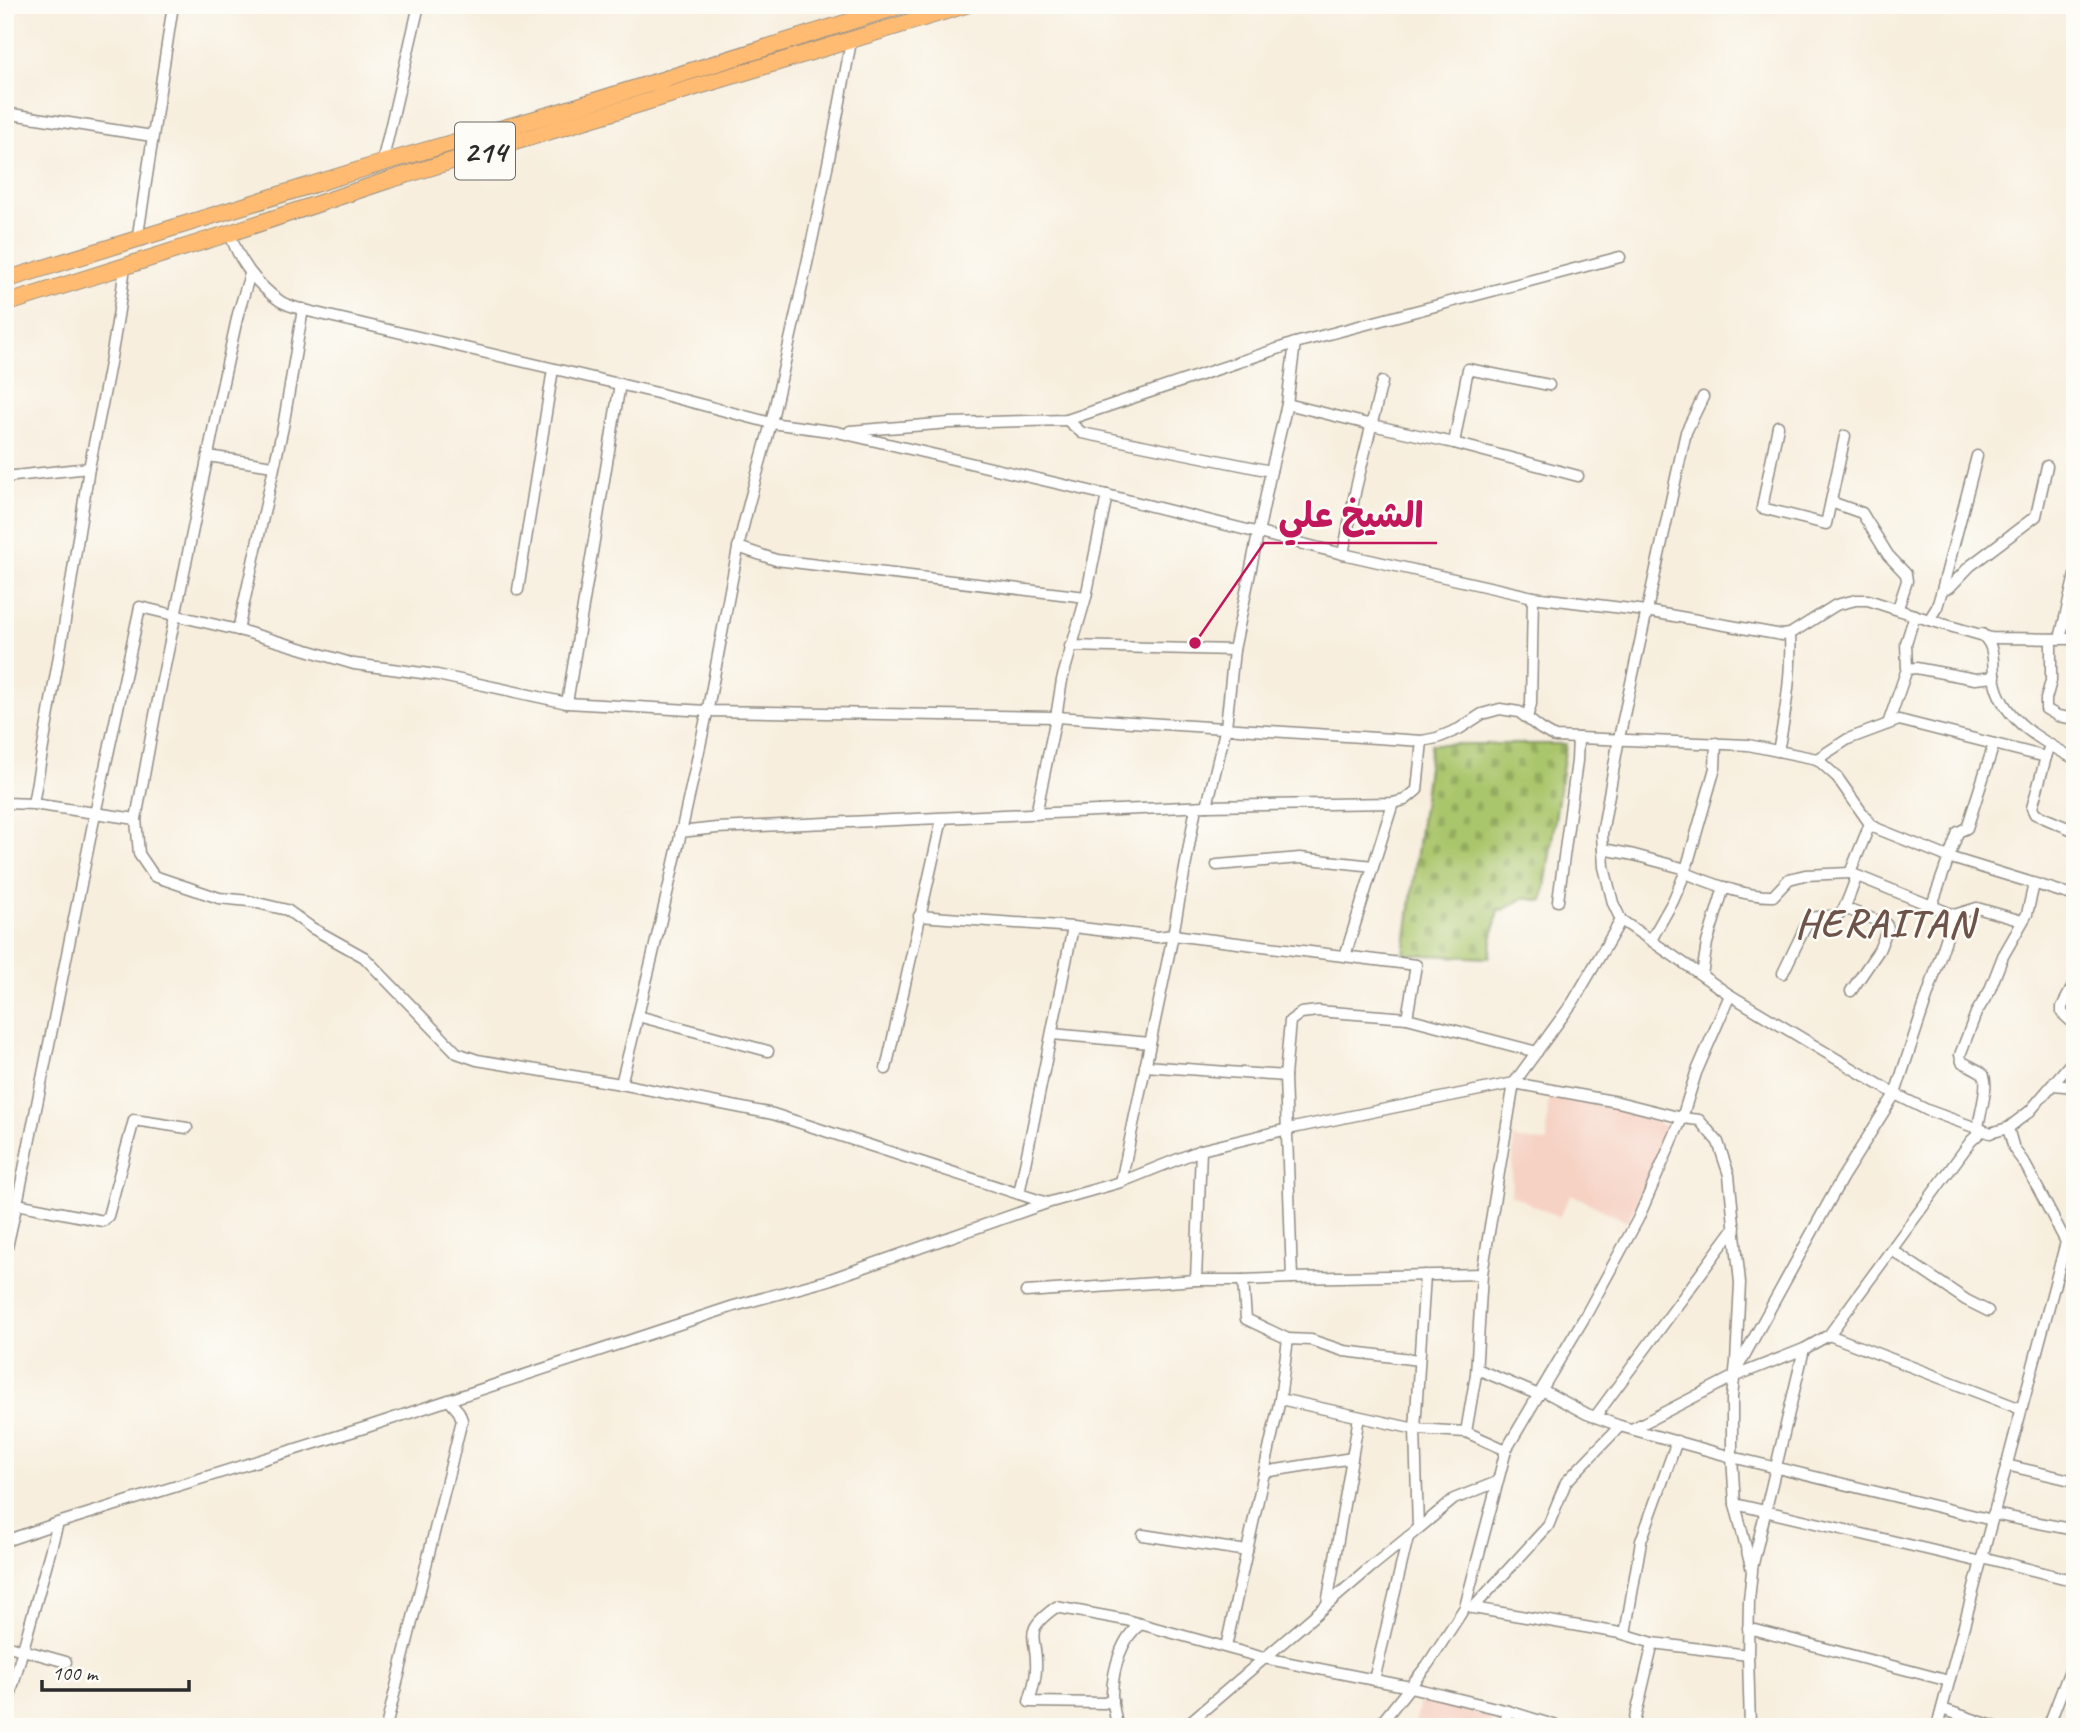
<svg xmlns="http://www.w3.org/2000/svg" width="2080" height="1732" viewBox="0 0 2080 1732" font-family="Caveat,'Playpen Sans Arabic',sans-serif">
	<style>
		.built { fill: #f6d2c4 }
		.cemetery { fill: url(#cemetery-stones); stroke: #6a784c; stroke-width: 2 }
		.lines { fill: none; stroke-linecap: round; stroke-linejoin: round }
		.minor-casing { stroke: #918c84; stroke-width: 13 }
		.highway-casing { stroke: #918c84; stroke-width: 18 }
		.minor { stroke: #fff; stroke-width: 10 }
		.highway { stroke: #ffbb71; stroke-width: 16 }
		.labels { text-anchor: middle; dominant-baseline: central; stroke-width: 5; stroke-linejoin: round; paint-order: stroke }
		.shield { fill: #fdfcf7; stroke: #6a6a68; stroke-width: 2 }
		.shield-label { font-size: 32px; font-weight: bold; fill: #2b2b2b }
		.district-label { font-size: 40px; font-weight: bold; letter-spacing: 2px; fill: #6d5349; stroke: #fdfcf7 }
		.leader { fill: none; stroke: #c2185b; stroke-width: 2.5 }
		.callout-dot { fill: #c2185b; stroke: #fdfcf7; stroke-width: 2.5 }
		.callout-label { font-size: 35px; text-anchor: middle; font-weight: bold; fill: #c2185b; stroke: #fdfcf7; stroke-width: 5; stroke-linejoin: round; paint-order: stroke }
	</style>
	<defs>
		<pattern id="cemetery-stones" width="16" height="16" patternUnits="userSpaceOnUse" patternTransform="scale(1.75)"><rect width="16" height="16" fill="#aac66c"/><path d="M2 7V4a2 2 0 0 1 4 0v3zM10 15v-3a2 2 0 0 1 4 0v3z" fill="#92aa5e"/></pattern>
	</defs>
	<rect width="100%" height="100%" fill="#fdfcf7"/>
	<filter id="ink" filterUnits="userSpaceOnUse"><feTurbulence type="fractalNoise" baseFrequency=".0143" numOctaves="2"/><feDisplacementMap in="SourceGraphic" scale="14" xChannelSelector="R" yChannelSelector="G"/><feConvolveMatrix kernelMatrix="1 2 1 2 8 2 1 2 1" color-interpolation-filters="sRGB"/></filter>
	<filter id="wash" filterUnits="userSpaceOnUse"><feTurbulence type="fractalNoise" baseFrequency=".00686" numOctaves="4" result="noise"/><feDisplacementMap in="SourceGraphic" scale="28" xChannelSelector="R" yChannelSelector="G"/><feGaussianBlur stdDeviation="1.57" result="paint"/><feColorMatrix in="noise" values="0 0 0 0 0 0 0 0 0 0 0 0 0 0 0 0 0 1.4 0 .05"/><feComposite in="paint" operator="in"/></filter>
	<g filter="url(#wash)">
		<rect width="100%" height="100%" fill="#f7eedd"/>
		<g class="built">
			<path d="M 1548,1094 L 1606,1105 L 1668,1127 L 1644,1189 L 1627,1222 L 1571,1194 L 1559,1217 L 1511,1195 L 1514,1137 L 1518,1140 L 1547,1142 Z"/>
			<path d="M 1421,1698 L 1491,1717 L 1492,1719 L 1490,1727 L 1414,1727 Z"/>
		</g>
		<path class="cemetery" d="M 1431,744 L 1566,744 L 1543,901 L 1524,898 L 1503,910 L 1498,909 L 1489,958 L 1404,954 Z"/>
	</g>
	<g filter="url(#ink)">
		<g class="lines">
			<g class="minor-casing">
				<g id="minor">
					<path d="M 5,113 L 152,136"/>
					<path d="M 382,163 L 419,5"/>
					<path d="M 230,233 C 238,260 257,285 280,301 C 289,307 302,309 312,312 L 657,393 L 771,423 L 837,432 L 1107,495 L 1343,554 L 1533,597 L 1646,611 L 1782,635 L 1790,634 L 1836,605 L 1856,600 L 1868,600 L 1929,620 L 1991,638 L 2075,639"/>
					<path d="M 137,241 L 173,5"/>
					<path d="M 250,274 L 238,314 L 220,396 L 155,715 L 136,819 L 139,854 L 154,876 L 219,898 L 249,901 L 287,910 L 312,928 L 364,957 L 457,1053 L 477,1060 L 621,1084 L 773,1114 L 1047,1203"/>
					<path d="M 1703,397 L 1686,432 L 1619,738 L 1602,834 L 1604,867 L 1613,903 L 1621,920 L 1730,995 L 1895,1094 L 1927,1110 L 1990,1133 L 2008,1128 L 2014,1149 L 2025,1164 L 2066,1242 L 2075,1255"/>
					<path d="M 1287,404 L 1372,425 L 1454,443 L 1578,476"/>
					<path d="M 1067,420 L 1082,433 L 1271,471"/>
					<path d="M 1778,426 L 1762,508 L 1826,524 L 1845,436"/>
					<path d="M 850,431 L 950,423 L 1067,420 L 1295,343 L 1620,257"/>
					<path d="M 1454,443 L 1468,369 L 1549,385"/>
					<path d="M 208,456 L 273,466"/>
					<path d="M 5,477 L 89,468 C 103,401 117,334 125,266"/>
					<path d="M 1831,502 L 1862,513 L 1888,555 L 1906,574 L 1907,581 L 1898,608"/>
					<path d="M 738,547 L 776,560 L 1086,597"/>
					<path d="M 1343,554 L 1356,488 L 1382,382"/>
					<path d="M 518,590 L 553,369"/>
					<path d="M 1942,590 L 1977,456"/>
					<path d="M 1929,620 L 1937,607 L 1942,590 L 1950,587 L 1970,566 L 2036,516 L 2047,466"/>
					<path d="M 238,630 L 283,427 L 303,309"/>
					<path d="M 1982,634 C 1985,638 1990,643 1991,648 C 1995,660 1992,674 1996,686 C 2006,722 2044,742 2075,759"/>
					<path d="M 2051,639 L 2051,681 L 2046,699 L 2046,709 L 2058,716 L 2075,719"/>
					<path d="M 2060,639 L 2075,575"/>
					<path d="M 1070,646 L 1234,650"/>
					<path d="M 1907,669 L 1916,668 L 1975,679 L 1995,677"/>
					<path d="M 567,703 L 620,384"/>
					<path d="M 1527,717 L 1531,704 L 1533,597"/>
					<path d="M 1888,724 L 1907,669 L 1906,643 L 1915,615"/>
					<path d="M 1422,741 L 1437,738 L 1459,729 L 1482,714 L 1500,709 L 1519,712 L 1541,729 L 1555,737 L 1748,745 L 1817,759 L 1837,777 L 1870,824 L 1878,829 L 1948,857 L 2075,896"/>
					<path d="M 1778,751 C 1786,712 1792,673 1790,634"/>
					<path d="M 2046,757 L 2032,808 L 2035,814 L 2075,831"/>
					<path d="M 1817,759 L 1848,739 L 1899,720 L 2046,757 L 2050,745"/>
					<path d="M 5,803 L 33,804 L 136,819"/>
					<path d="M 33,804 L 64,627 L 89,468"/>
					<path d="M 1207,806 L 1226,727 L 1234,650 L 1271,471 L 1287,404 L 1295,343"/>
					<path d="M 1036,814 L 1056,717 L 1062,680 L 1086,597 L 1107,495"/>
					<path d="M 1603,849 L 1634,855 L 1686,869"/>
					<path d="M 1217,865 L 1300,858 L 1373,866"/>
					<path d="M 1685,873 C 1712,883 1743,897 1773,896 L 1789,879 L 1805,875 L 1850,873"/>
					<path d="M 1558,901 L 1577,761 L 1578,738"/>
					<path d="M 1932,905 L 1958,832 L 1967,828 L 1994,744"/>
					<path d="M 1844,908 L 1886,924 L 1888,928 L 1879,950 L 1851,991"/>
					<path d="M 1954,915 L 1977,908 L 2022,921"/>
					<path d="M 919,916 L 1073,927 L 1157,937 L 1173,935 L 1416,965 L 1407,1018 L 1537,1052"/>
					<path d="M 1651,940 L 1673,901 L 1685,873 L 1715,768 L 1716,743"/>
					<path d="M 1345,956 L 1393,803"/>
					<path d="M 1783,973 L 1809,919 C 1818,915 1829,918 1839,914 C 1846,910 1853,884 1857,876"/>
					<path d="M 1702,975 L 1707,943 L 1724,887"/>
					<path d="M 2075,982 L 2062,1007 L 2062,1013 L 2075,1025"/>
					<path d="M 638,1016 L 768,1051"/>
					<path d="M 1407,1018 L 1318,1011 L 1301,1013 L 1290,1021 L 1285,1076 L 1292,1278 L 1482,1274"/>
					<path d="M 1052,1034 L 1150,1043"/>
					<path d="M 1145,1066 L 1285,1076"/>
					<path d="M 886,1069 L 942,819"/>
					<path d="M 621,1084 C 652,961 681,837 707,713 C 718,658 727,603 738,549 C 747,505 761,462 772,419 C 801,293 829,168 851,41"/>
					<path d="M 2053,1085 L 2075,1087"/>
					<path d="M 1978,1128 C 1979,1116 1991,1081 1982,1073 C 1977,1069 1968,1065 1962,1062 L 1960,1055 L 1976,1013 L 1989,992 L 2003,956 L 2027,914 L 2034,884"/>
					<path d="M 2008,1128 L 2030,1111 L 2075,1058"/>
					<path d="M 1201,1150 L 1196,1280 L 1243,1280 L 1246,1319 L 1288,1339 L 1280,1399 L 1415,1429 L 1466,1432 L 1506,1450"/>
					<path d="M 1121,1182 L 1173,935 L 1196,807"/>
					<path d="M 1019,1194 L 1073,927"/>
					<path d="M 17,1204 L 103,1221 L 108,1216 L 134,1120 L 187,1128"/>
					<path d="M 1892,1250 L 1966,1300 L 1988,1311"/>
					<path d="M 5,1256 L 19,1194 L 95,814 L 140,607 L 246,632 L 354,664 L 437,675 L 567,703 L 707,711 L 1056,717 L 1422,741 L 1417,790 L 1405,800 L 1393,803 L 1207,806 L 717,828 L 680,832"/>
					<path d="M 1243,1280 L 1292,1278"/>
					<path d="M 1026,1292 L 1196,1280"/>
					<path d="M 1829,1335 L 2021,1409"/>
					<path d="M 1288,1339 L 1311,1340 L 1344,1351 L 1419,1360"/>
					<path d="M 1738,1367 L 1842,1178 L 1895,1094 L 1954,915 L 1850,873 L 1870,824"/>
					<path d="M 1477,1369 L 1539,1395"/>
					<path d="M 1542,1390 L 1587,1414 L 1620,1426 L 1732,1457 L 1992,1520"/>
					<path d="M 1595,1417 L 1735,1227"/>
					<path d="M 1620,1426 L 1566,1482 L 1548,1526 L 1473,1608 L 1620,1633 L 1653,1643 L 1748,1655"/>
					<path d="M 1632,1429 L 1733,1377 L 1804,1349 L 1829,1335 L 1971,1141 L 1983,1130"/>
					<path d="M 1466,1432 L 1476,1374 L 1482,1274 L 1514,1083 L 1573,1002 L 1621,920"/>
					<path d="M 2006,1465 L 2075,1481"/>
					<path d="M 1264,1472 L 1352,1458"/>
					<path d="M 1735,1504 L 1981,1562"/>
					<path d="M 1993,1514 L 2075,1530"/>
					<path d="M 1418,1529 L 1454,1499 L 1497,1482"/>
					<path d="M 1143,1535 L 1247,1551"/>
					<path d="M 5,1541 L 58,1523 L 367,1427 L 734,1306 L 825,1281 L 1047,1203 L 1121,1182 L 1201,1150 L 1288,1129 L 1514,1083 L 1618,1102 L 1682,1118 L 1699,1120 L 1718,1142 L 1729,1175 L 1740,1283 L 1736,1362 L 1732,1397 L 1732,1457 L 1735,1504 L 1752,1571 L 1749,1600 L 1748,1655 L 1750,1727"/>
					<path d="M 1982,1557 L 2075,1581"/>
					<path d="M 1752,1568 L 1804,1349"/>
					<path d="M 1327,1604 L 1359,1417"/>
					<path d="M 1748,1628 L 1949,1681"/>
					<path d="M 1625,1634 L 1641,1541 L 1677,1441"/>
					<path d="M 5,1645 L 66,1662"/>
					<path d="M 1226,1647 L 1280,1399"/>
					<path d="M 1374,1680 L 1408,1537"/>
					<path d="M 1113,1700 L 1104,1703 L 1029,1702 C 1032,1691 1036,1680 1036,1669 C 1038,1635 1020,1633 1056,1607 L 1126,1620 L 1264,1658 L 1410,1687 L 1508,1711 L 1560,1727"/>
					<path d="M 1942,1709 L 1996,1727"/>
					<path d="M 5,1714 L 58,1523"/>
					<path d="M 386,1727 L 462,1420 L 459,1412 L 449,1400"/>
					<path d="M 1117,1727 C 1116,1716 1112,1705 1112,1694 C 1113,1670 1121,1637 1141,1624"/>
					<path d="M 1184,1727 L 1371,1567 L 1418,1529 L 1415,1429 L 1425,1275"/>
					<path d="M 1378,1727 L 1428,1664 L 1465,1607 L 1506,1450 L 1587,1313 L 1638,1219 L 1682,1118 L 1696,1073 L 1730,995"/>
					<path d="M 1504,1727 L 1508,1711"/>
					<path d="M 1633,1727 L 1653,1643"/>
					<path d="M 1937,1727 L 2066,1242"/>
					<path d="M 2048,1727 L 2070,1670 L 2075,1648"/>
				</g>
			</g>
			<g class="highway-casing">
				<g id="highway">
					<path d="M 5,280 L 382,163 L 556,113 L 903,5"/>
					<path d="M 5,304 L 230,233 L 389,180 L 966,5"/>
				</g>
			</g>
			<use href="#minor" class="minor"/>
			<use href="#highway" class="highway"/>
		</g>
	</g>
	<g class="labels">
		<rect class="shield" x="455" y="122.5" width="60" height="57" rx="5"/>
		<g class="shield-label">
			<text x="485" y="151">214</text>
		</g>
		<g class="district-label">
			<text x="1885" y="923">HERAITAN</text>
		</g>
	</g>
	<path class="leader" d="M1195 643L1264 543H1437"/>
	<circle class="callout-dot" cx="1195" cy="643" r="7"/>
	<g class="callout-label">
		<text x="1351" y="527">الشيخ علي</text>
	</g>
	<rect width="2080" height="1732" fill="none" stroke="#fdfcf7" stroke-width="28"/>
	<path d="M42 1680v10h147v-10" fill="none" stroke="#2b2b2b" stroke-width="3.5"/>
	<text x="52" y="1680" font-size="21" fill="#2b2b2b" stroke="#fdfcf7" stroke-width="5" paint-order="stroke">100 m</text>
</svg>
